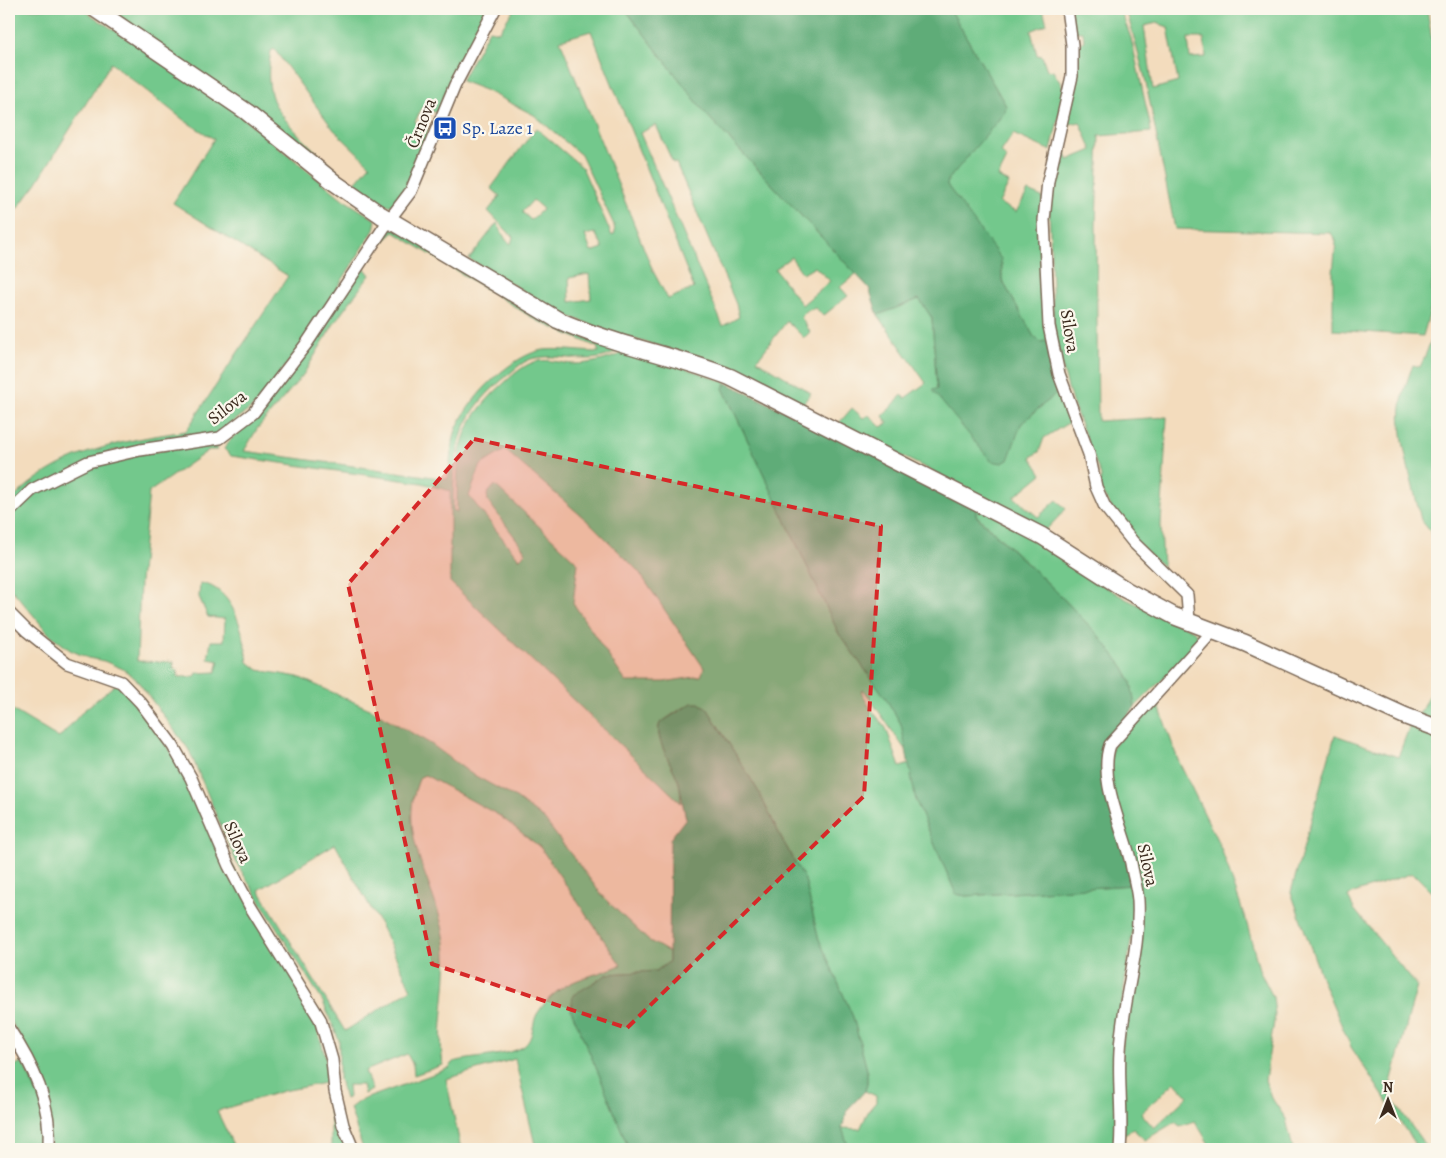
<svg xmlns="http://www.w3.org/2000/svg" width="1446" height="1158" viewBox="0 0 1446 1158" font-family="Alegreya,serif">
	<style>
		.green { fill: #73c88c; stroke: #577955; fill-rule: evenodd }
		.forest { fill: #5eac78; stroke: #4c6b4b }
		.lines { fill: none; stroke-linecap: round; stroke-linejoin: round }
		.street-casing { stroke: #7b6856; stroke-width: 14 }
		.secondary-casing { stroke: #7b6856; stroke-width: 19 }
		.path { stroke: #7b6856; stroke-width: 2.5; stroke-dasharray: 4 4; stroke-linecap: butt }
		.street { stroke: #fff; stroke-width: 11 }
		.secondary { stroke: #fff; stroke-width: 16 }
		.marked { fill: #d62828; fill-opacity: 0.2; stroke: #d62828; stroke-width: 4; stroke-dasharray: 10 6; stroke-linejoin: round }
		.labels { text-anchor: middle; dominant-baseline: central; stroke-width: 4.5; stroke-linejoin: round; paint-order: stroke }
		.street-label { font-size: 18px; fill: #3b2a1e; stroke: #fbf7ec }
		.transit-label { font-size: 18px; fill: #164399; stroke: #fbf7ec; text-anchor: start }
	</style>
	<rect width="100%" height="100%" fill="#fbf7ec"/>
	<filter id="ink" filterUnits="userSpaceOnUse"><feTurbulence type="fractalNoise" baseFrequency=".02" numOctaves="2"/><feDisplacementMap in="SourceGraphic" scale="10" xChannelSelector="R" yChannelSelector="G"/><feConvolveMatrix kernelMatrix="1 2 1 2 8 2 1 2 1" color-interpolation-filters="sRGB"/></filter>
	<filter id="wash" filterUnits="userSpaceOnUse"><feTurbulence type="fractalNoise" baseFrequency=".0096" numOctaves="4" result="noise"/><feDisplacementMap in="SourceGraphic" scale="20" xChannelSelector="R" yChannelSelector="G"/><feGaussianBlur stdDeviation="1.12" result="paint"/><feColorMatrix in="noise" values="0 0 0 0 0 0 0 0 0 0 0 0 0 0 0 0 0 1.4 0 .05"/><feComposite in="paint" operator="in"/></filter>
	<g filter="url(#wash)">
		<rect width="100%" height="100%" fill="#f3dcbd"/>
		<g class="green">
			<path d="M 9,9 L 82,9 L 221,100 L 344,200 L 376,220 L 374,230 L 299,348 L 257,404 L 217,434 L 112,451 L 9,507 L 9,503 C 56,452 120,441 186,431 L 288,276 L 173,203 L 214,139 L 185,121 L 111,63 L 36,184 L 9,219 Z"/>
			<path d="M 106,9 L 489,9 L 454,70 L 437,113 L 422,107 L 415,122 L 428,130 C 423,146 407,199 392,205 C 385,207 379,204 372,203 ZM 274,49 L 334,130 L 370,165 L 353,185 C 332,166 283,125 273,100 C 267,84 268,68 271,51 Z"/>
			<path d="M 514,9 L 625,9 L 706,114 L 856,274 L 840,287 L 848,296 L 823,316 L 816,308 L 806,311 L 801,317 L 810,332 L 804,338 L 787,321 L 757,360 L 811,393 L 802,405 L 702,358 L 616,334 L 563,314 L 469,259 L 497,223 L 506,240 L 511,244 L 513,237 L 488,211 L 500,196 L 491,188 L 536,128 L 582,167 L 612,236 L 615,233 L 614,225 L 581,155 L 534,115 L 485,90 L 461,81 L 489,30 L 499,32 ZM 591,31 L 694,288 L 668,299 L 653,271 L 560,40 ZM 656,125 L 673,163 L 676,163 L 736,304 L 739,317 L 723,326 L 640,133 ZM 533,200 L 543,209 L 531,220 L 522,212 ZM 595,233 L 603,248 L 591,252 L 585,235 ZM 791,257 L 803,274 L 815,267 L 830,281 L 802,305 L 775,269 ZM 589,274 L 591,299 L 570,302 L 569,278 Z"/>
			<path d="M 950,9 L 1043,9 L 1047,24 L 1031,31 L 1037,55 L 1042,56 L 1047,70 L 1053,71 L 1065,90 L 1051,151 L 1013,134 L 1001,152 L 1007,159 L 998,177 L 1009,183 L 999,203 L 1016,212 L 1028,191 L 1042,197 L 1049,340 L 1041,342 L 1034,337 L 1002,280 L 1002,264 L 947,185 L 948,180 L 1006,106 Z"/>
			<path d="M 1069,9 L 1120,9 L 1131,38 L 1150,124 L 1151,132 L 1099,136 L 1096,225 L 1098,421 L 1167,417 L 1161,525 L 1163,567 L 1130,536 L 1100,490 L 1101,476 L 1072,402 L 1054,337 L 1049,205 L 1060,144 L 1064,145 L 1068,160 L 1092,150 L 1080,122 L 1065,125 L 1076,87 L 1075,46 L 1084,41 L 1083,32 L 1074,32 Z"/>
			<path d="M 1126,9 L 1427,9 L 1437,73 L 1437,239 L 1432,286 L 1432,304 L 1423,336 L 1333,330 L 1333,273 L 1336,241 L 1331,233 L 1175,229 L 1145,78 ZM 1157,23 L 1168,27 L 1178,82 L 1153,89 L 1144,26 ZM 1188,38 L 1204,38 L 1206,57 L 1190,58 Z"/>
			<path d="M 390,227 L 395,228 C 450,262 503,301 562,328 C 614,352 673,361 727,383 L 723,388 L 839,634 L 885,697 L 901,724 L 908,748 L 904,748 L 864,690 L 861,691 L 870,708 L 886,728 L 900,767 L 910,764 L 916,801 L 956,894 L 966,896 L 1132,885 L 1133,927 L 1115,1048 L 1118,1114 L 1116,1149 L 849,1149 L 842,1128 L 860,1129 L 869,1110 L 876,1102 L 876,1096 L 865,1091 L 867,1083 L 867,1070 L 853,1017 L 818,937 L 805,880 L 783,841 L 757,789 L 707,708 C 691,697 675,714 660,723 C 653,738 674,767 679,783 C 681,789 680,796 681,803 L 450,582 L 450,491 L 422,483 L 231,456 L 224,449 L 230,440 C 295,382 335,304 383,233 ZM 394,232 L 538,321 L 597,347 L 599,352 C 581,352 554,347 538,351 C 506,360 465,402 455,433 C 451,447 450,464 448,479 L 244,451 L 257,429 L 303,375 L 335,322 L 370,275 L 363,266 L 379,245 ZM 618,351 L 621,354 C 606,360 590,364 573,364 C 561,363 549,359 538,361 C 524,364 513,375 503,384 C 457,426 457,452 457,512 L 453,510 C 454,449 457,416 507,376 C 515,369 525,359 536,358 C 564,353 591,367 618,351 ZM 505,450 L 592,525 L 639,572 L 704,668 L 701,676 L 664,682 L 626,682 L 573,603 L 578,563 L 495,485 L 487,494 L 488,501 L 526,552 L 519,559 L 469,496 L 481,465 Z"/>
			<path d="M 919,299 L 932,318 L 937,389 L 932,390 L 951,411 L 1018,429 L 1021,424 L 1060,390 L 1073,420 L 1044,438 L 1039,452 L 1031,457 L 1042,474 L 1014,497 L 1038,517 L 1057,500 L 1066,509 L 1045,531 L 1024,516 L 842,427 L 839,423 L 852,408 L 863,418 L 869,415 L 881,427 L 888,423 L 883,416 L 902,395 L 905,398 L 926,383 L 878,315 Z"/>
			<path d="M 1437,308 L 1437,552 L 1430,531 L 1421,520 C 1414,489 1404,457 1401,425 C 1398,406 1406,383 1413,365 L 1420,367 C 1429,348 1436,329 1437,308 Z"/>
			<path d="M 213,443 L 217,445 L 217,450 L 209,450 L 149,492 L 140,582 L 137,661 L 174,662 L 173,668 L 177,670 L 178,677 L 195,677 L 197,673 L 216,672 L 219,661 L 208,659 L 211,641 L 224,641 L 225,619 L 208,617 L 199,597 L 200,583 C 234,587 244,634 248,662 L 258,670 L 298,677 L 372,710 L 431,744 L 470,773 L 516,798 L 544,819 L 605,899 L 648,940 L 669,952 L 669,962 L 656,971 L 608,974 L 571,1010 L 601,1079 L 629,1149 L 536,1149 L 515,1059 L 446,1079 L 461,1149 L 363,1149 L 350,1108 L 359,1101 L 450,1068 L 453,1062 C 471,1057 510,1056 524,1046 C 534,1039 532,1023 537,1014 C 561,977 586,980 621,965 L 540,847 L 500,816 L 425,775 L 420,777 C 392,840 444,891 446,954 C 448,991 437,1029 443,1065 L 414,1075 L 413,1065 L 407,1054 L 365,1071 L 372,1090 L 364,1094 L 362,1085 L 348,1085 L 349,1097 L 345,1099 L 339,1079 L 339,1040 L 323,1002 L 237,864 L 189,750 L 136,679 L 123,669 L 104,661 L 88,658 L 70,650 L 49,634 L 14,592 L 9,589 L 9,516 L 48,483 L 116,457 ZM 335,844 L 382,928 L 411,989 L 345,1031 L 259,890 Z"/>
			<path d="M 976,505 L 1038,541 L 1074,568 L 1126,599 L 1194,631 L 1198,637 L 1197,645 L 1135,707 L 1131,682 L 1122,665 L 1099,636 L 1055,590 L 976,515 Z"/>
			<path d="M 1437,678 L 1437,722 L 1419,715 Z"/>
			<path d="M 116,684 L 127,693 L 173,754 L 314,1017 L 325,1055 L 330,1095 L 347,1149 L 331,1149 L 331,1122 L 325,1083 L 283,1091 L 217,1111 L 235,1149 L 52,1149 L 18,1033 L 9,1019 L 9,708 L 59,738 L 84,710 Z"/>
			<path d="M 1154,698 L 1159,706 L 1178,760 L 1221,848 L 1247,924 L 1259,969 L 1273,997 L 1275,1015 L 1265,1080 L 1271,1097 L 1286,1119 L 1293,1149 L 1212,1149 L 1195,1121 L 1180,1126 L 1175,1122 L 1145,1140 L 1133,1129 L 1124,1134 L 1122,1050 L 1140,898 L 1110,783 L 1112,747 ZM 1175,1082 L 1188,1096 L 1154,1128 L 1141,1113 Z"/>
			<path d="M 1410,725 L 1437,735 L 1437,897 L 1413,873 L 1354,893 L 1348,897 L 1354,909 L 1417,986 L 1389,1090 L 1392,1099 L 1428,1149 L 1418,1149 L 1351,1047 L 1323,982 L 1291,892 L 1335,735 L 1398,757 Z"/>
			<path d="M 23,1063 L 41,1103 L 45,1149 L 9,1149 L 9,1079 L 15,1065 Z"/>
		</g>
		<g class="forest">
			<path d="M 625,9 L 950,9 L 1006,106 L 1005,112 L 948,180 L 947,185 L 1001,259 L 1002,280 L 1034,337 L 1041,342 L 1049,340 L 1060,390 L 1021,424 L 1008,460 L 1002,463 L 991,461 L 932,390 L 937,389 L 932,318 L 919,299 L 878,315 L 869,288 L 706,114 Z"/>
			<path d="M 727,383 L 976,505 L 976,516 L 1055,590 L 1099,636 L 1122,665 L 1131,682 L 1135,707 L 1110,738 L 1103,753 L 1132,885 L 966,896 L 956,894 L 916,801 L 901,724 L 885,697 L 839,634 L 723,388 Z"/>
			<path d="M 692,703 L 699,703 L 707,708 L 757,789 L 783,841 L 805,880 L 818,937 L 853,1017 L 867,1070 L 867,1083 L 865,1091 L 848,1109 L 842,1128 L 849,1149 L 629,1149 L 601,1079 L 571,1010 L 573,995 L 608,974 L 656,971 L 669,962 L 670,839 L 686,818 C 682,805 682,794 679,783 C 674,767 653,738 660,723 Z"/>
		</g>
	</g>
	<g filter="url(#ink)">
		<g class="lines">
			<g class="street-casing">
				<g id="street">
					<path d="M 1067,9 L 1072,45 L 1072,76 L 1048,181 L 1044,220 L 1049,326 L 1059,374 L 1089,454 L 1096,487 L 1105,507 L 1133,542 L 1187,595 L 1189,621"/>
					<path d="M 9,512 L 32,490 L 88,462 L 140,450 L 220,438 L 253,413 L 307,343 L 389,220 L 411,191 L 455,85 L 495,9"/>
					<path d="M 9,613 L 27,631 L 67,663 L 121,682 L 141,703 L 173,746 L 191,778 L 229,866 L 250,906 L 320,1019 L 332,1060 L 335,1091 L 343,1125 L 353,1149"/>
					<path d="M 9,1029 C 33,1065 52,1105 49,1149"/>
					<path d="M 1120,1149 C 1123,1116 1118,1084 1120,1051 C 1122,1001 1141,950 1138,900 C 1137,888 1133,875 1131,863 C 1123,828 1098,779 1110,745 L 1213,631"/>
				</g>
			</g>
			<g class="secondary-casing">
				<path id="secondary" d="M 95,9 L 247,112 L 335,183 L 381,215 L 558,320 C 614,345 674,355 730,377 L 1042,536 L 1126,590 L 1174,616 L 1245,643 L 1405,716 L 1437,728"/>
			</g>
			<path class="path" d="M 9,1073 L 14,1061"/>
			<use href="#street" class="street"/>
			<use href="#secondary" class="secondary"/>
		</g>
	</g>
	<path class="marked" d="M 474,439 L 881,526 L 864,796 L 627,1028 L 432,964 L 348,584 Z"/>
	<defs>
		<g id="bus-square" transform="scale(1.25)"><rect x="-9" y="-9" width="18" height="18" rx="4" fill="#1a4fb4" stroke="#fbf7ec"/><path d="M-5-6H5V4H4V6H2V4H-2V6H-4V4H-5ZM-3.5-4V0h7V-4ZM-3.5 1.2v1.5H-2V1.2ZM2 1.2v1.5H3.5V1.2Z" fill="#fff"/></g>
	</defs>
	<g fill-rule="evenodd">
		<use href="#bus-square" x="445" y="128"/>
	</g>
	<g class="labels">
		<g class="street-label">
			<text transform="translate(421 123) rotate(-68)">Črnova</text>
			<text transform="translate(1070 331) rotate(81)">Silova</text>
			<text transform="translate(227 407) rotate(-38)">Silova</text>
			<text transform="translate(238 842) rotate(66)">Silova</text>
			<text transform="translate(1148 865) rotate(78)">Silova</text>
		</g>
		<g class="transit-label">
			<text x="462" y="128">Sp. Laze 1</text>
		</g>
	</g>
	<rect width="1446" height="1158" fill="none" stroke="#fbf7ec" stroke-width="30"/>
	<g transform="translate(1388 1100)" stroke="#fbf7ec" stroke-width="4" paint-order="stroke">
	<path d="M0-4L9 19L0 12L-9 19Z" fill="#3b2a1e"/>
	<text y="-8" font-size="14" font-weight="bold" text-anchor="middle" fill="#3b2a1e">N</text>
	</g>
</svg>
